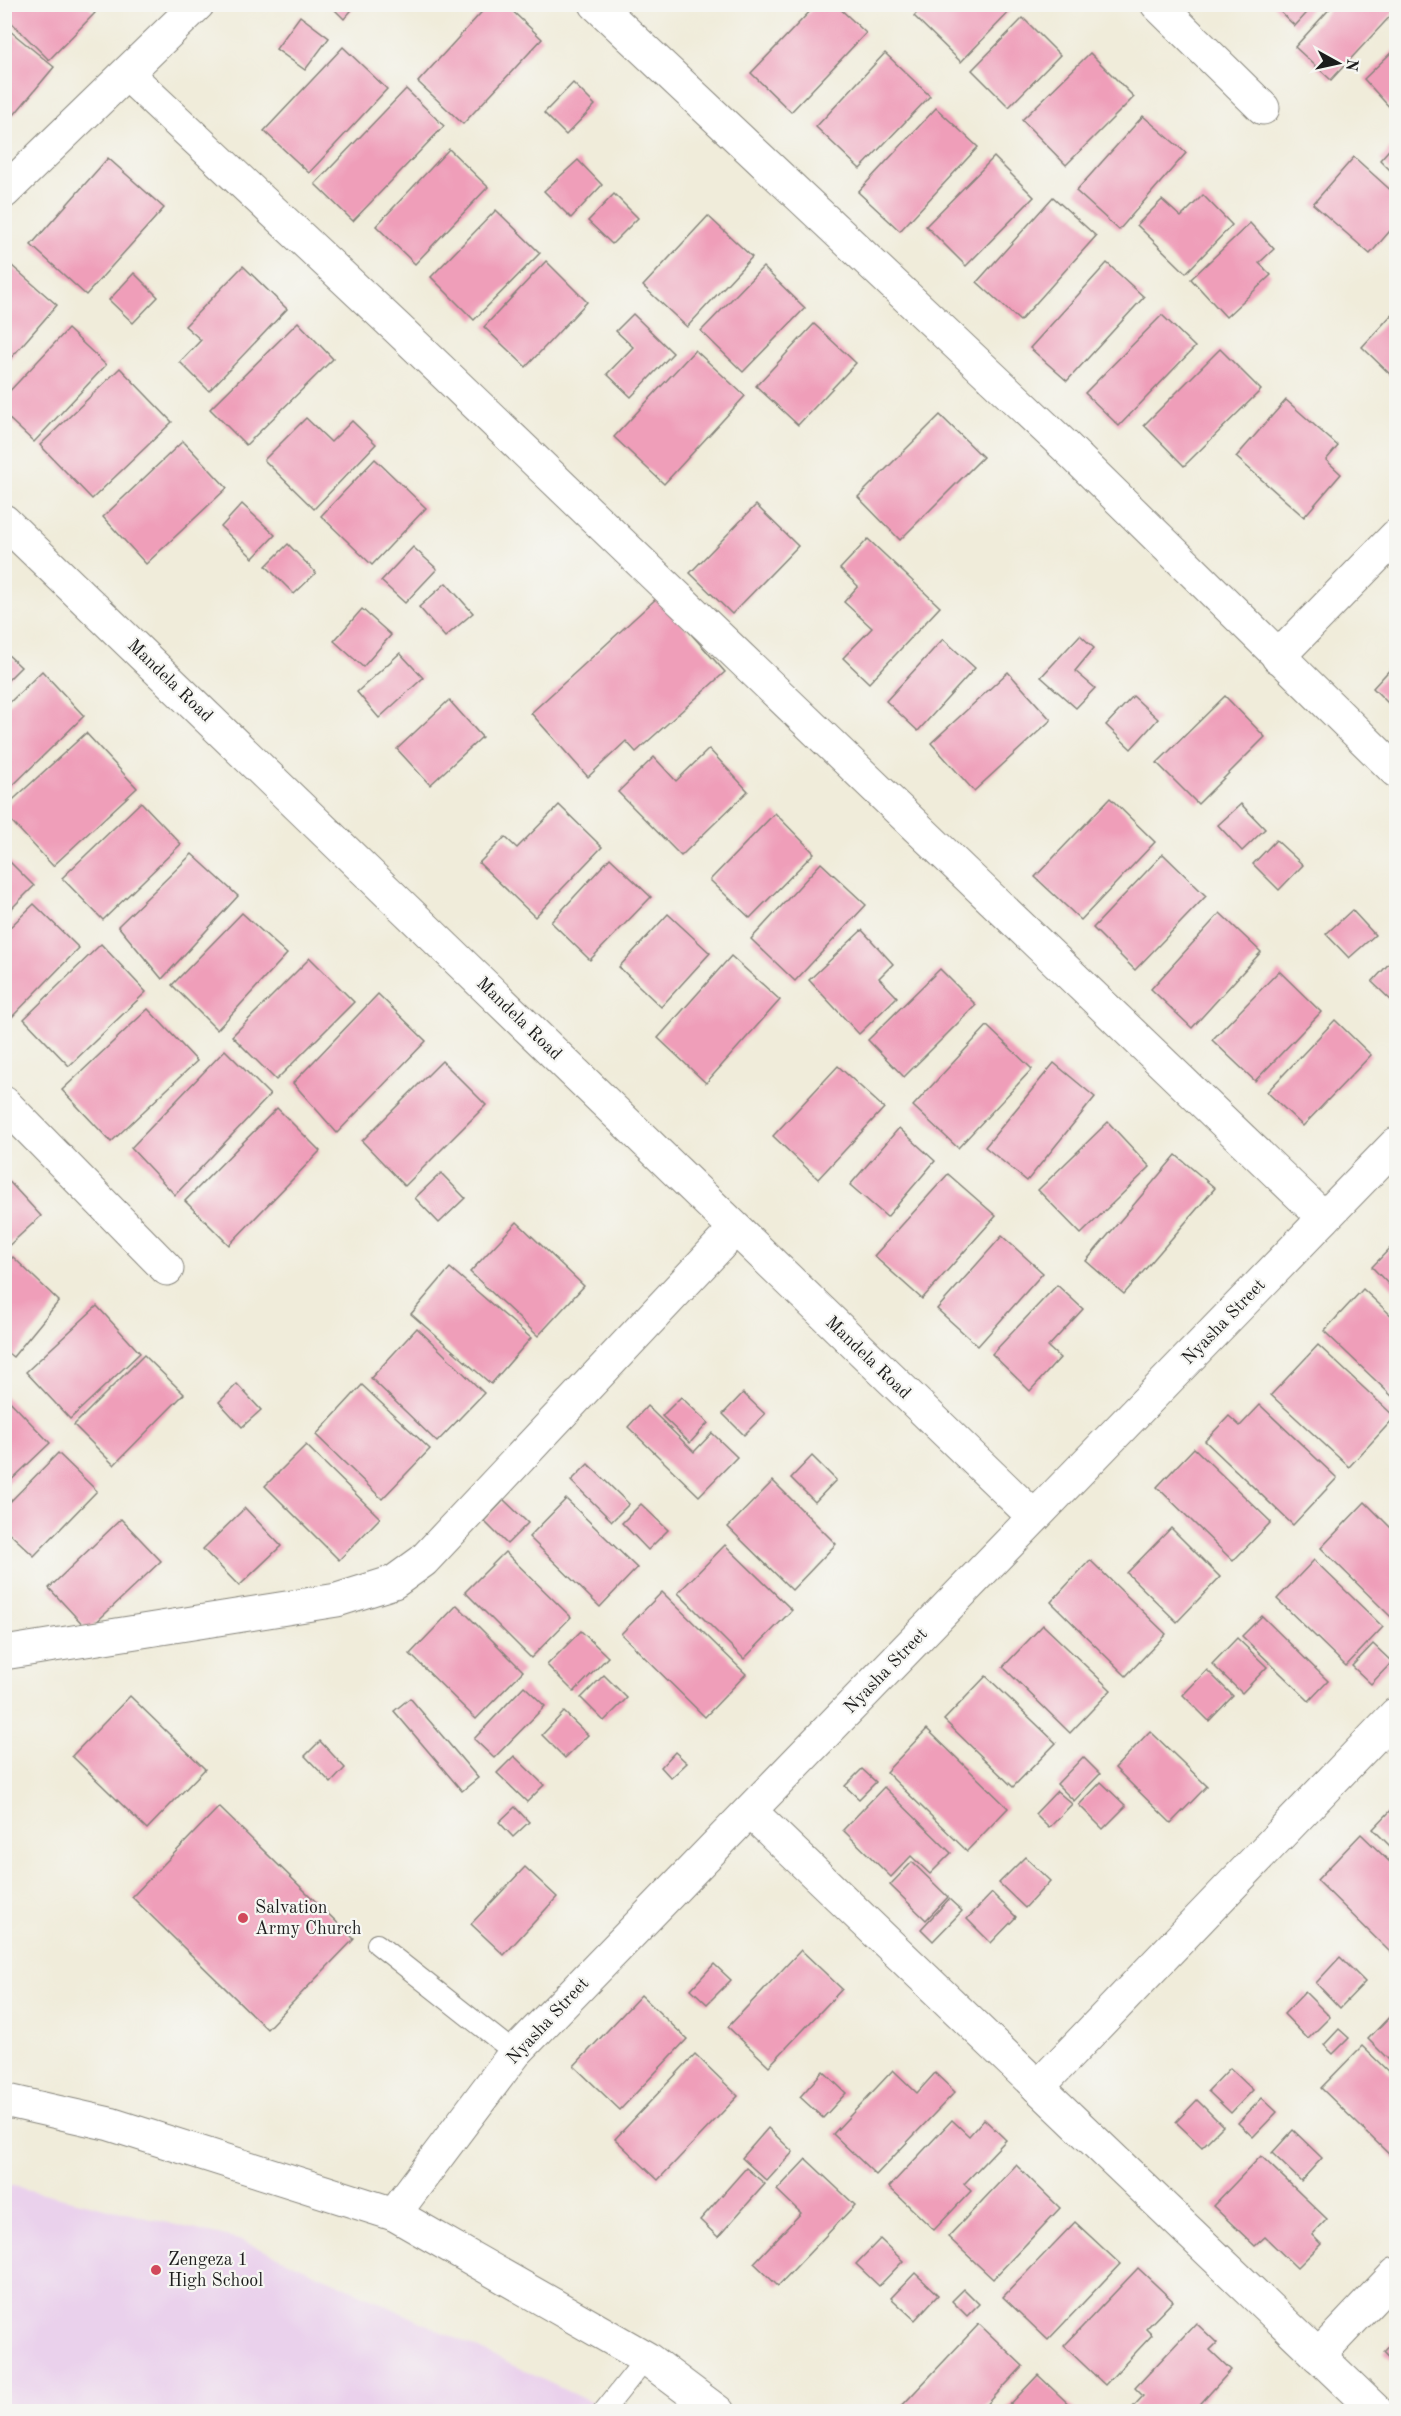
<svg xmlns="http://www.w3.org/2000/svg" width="1401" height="2416" viewBox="0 0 1401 2416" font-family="'Old Standard TT',serif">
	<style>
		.built { fill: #ead1ec }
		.building { fill: #ef9eb9 }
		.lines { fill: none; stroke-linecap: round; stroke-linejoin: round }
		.service-casing { stroke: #86847b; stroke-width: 22 }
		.minor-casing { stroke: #86847b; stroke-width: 35 }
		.tertiary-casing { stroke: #86847b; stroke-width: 35 }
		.service { stroke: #fff; stroke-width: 20 }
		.minor { stroke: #fff; stroke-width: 33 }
		.tertiary { stroke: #fff; stroke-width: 33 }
		.poi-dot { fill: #d1495b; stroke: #f6f6f2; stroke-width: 2 }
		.labels { text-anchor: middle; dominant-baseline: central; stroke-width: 4.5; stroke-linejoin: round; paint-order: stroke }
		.street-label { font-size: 18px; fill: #1c1c1c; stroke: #f6f6f2 }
		.poi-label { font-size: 18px; fill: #1c1c1c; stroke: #f6f6f2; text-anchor: start }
	</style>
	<rect width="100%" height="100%" fill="#f6f6f2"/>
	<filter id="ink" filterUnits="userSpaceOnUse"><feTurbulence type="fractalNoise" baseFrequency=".0167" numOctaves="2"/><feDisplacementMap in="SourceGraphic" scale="12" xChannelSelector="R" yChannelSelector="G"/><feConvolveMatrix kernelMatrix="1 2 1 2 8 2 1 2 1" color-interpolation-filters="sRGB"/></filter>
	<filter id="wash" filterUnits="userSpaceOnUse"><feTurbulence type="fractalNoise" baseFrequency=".008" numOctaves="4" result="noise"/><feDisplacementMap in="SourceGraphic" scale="24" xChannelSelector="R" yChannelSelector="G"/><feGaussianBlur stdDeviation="1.35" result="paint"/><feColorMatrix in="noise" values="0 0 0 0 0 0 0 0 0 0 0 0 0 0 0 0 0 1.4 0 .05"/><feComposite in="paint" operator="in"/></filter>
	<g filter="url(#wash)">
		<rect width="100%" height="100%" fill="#f0ecda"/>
		<path class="built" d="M 5,2184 L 243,2241 L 373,2299 L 609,2411 L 5,2412 Z"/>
		<g id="blocks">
			<g class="building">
				<path d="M 4,4 L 87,4 L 95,13 L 49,60 L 4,15 Z"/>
				<path d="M 329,4 L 357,4 L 344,19 Z"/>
				<path d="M 489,4 L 505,4 L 542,39 L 463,124 L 418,82 Z"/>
				<path d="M 817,4 L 835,4 L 866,33 L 791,112 L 751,73 Z"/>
				<path d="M 925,4 L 1017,4 L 961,62 L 914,16 Z"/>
				<path d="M 1272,4 L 1315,4 L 1295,26 Z"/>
				<path d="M 1334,4 L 1396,4 L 1396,10 L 1331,80 L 1295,47 Z"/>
				<path d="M 300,16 L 329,38 L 305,70 L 276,49 Z"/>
				<path d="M 1023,18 L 1060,55 L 1009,107 L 972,70 Z"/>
				<path d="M 4,26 L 54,67 L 14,115 L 4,107 Z"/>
				<path d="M 343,47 L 387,89 L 309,173 L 264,131 Z"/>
				<path d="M 1396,48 L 1396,106 L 1392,110 L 1364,79 Z"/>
				<path d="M 885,53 L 930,96 L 860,169 L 816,127 Z"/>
				<path d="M 1090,53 L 1134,97 L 1066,165 L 1022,120 Z"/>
				<path d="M 573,83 L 595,105 L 566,135 L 544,113 Z"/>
				<path d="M 406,89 L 444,126 L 353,221 L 315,184 Z"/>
				<path d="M 936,108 L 978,147 L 900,231 L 858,192 Z"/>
				<path d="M 1143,116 L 1186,153 L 1119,230 L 1076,191 Z"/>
				<path d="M 1396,142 L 1396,176 L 1380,160 Z"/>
				<path d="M 449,149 L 488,187 L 415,264 L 376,226 Z"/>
				<path d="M 994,157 L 1034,197 L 966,266 L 926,226 Z"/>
				<path d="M 1354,157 L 1396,195 L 1396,224 L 1370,254 L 1313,204 Z"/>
				<path d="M 108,158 L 164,208 L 86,295 L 31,245 Z"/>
				<path d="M 578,160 L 602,185 L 571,218 L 544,191 Z"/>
				<path d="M 614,194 L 638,218 L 612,244 L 588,221 Z"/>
				<path d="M 1203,195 L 1232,225 L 1186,273 L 1137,225 L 1162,200 L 1181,217 Z"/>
				<path d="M 1053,197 L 1096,236 L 1020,321 L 977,282 Z"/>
				<path d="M 496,210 L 540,253 L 474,320 L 431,277 Z"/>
				<path d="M 708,216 L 752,257 L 687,327 L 643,286 Z"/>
				<path d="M 1250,223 L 1274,249 L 1259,263 L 1271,275 L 1226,317 L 1191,279 Z"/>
				<path d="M 4,259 L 57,305 L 4,366 Z"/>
				<path d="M 546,261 L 587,302 L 526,367 L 484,327 Z"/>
				<path d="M 1107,263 L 1144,297 L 1067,381 L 1030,348 Z"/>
				<path d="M 243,266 L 287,309 L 209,391 L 180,362 L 201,340 L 185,326 Z"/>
				<path d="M 763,267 L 805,308 L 743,372 L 701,331 Z"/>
				<path d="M 134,273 L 158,297 L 133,323 L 109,300 Z"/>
				<path d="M 1396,310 L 1396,380 L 1362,347 Z"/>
				<path d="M 633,314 L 673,353 L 631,397 L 607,374 L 633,347 L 616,331 Z"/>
				<path d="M 1162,315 L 1195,347 L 1119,426 L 1085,393 Z"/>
				<path d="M 298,322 L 333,359 L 246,445 L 210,409 Z"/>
				<path d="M 814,324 L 856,363 L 798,425 L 756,386 Z"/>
				<path d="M 68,329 L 106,365 L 34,442 L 4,414 L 4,397 Z"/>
				<path d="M 1220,349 L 1261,390 L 1184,466 L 1144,425 Z"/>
				<path d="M 695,350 L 745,396 L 664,484 L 614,437 Z"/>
				<path d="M 120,368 L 172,422 L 92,499 L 40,445 Z"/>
				<path d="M 1286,400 L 1338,446 L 1326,460 L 1341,474 L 1304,517 L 1236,457 Z"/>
				<path d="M 940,415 L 983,457 L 900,540 L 858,497 Z"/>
				<path d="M 306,418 L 331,442 L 352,421 L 376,444 L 314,509 L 264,460 Z"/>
				<path d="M 183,441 L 227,488 L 146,564 L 103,517 Z"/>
				<path d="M 375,459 L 426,508 L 372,565 L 321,516 Z"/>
				<path d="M 242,504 L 275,535 L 253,558 L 221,527 Z"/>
				<path d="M 756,505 L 798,546 L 732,614 L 690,573 Z"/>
				<path d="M 868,539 L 940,607 L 869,683 L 843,658 L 872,628 L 844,602 L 858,586 L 840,569 Z"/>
				<path d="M 288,544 L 316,573 L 294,594 L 266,566 Z"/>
				<path d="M 413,547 L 437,569 L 405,603 L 381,581 Z"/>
				<path d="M 446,583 L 473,613 L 445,637 L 419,607 Z"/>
				<path d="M 658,597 L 725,672 L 636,752 L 626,741 L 588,777 L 531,713 Z"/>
				<path d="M 362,609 L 391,635 L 363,667 L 334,641 Z"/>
				<path d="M 1080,635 L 1094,648 L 1075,671 L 1095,688 L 1076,708 L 1041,677 Z"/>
				<path d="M 943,639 L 975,668 L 918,731 L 886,701 Z"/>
				<path d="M 4,651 L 21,667 L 4,684 Z"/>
				<path d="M 400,653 L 423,678 L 379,718 L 357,692 Z"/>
				<path d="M 1396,663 L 1396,711 L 1373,688 Z"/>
				<path d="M 42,671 L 84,716 L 4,794 L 4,708 Z"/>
				<path d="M 1008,672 L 1051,720 L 974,791 L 931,743 Z"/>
				<path d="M 1133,696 L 1158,719 L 1131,749 L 1106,725 Z"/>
				<path d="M 1225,696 L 1265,737 L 1198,804 L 1157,763 Z"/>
				<path d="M 449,700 L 482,737 L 430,785 L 397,749 Z"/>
				<path d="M 86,733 L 137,788 L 53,866 L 4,813 L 4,808 Z"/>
				<path d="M 709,749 L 748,791 L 681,856 L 618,792 L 654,757 L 676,781 Z"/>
				<path d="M 1110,798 L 1155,842 L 1081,920 L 1035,877 Z"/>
				<path d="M 141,802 L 181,844 L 103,920 L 62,878 Z"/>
				<path d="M 1241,804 L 1265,829 L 1242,851 L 1218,825 Z"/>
				<path d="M 559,805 L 602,847 L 535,917 L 479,863 L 505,837 L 517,848 Z"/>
				<path d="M 775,813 L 814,853 L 750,918 L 710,880 Z"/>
				<path d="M 1276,840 L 1303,865 L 1279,890 L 1253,864 Z"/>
				<path d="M 192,854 L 238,896 L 162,979 L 118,926 Z"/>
				<path d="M 1163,854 L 1206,896 L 1135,970 L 1093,928 Z"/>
				<path d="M 4,856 L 34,886 L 4,916 Z"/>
				<path d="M 610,858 L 651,897 L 590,960 L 551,922 Z"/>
				<path d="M 821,863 L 866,905 L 795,981 L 751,939 Z"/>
				<path d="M 34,904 L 79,948 L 12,1017 L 4,1009 L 4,933 Z"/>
				<path d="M 1352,910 L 1375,935 L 1349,958 L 1326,934 Z"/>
				<path d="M 242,913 L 287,954 L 217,1030 L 172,985 Z"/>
				<path d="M 1220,913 L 1261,952 L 1192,1028 L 1151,989 Z"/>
				<path d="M 668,914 L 710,953 L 661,1007 L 619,967 Z"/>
				<path d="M 862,930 L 893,964 L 879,978 L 897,997 L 859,1034 L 809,980 Z"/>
				<path d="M 101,944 L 146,992 L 69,1066 L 24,1019 Z"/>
				<path d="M 731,956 L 780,1000 L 706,1083 L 658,1038 Z"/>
				<path d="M 1396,956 L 1396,1005 L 1372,982 Z"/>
				<path d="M 310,958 L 354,1002 L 276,1080 L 232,1036 Z"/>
				<path d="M 940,969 L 976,1005 L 904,1077 L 868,1040 Z"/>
				<path d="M 1279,971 L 1321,1012 L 1255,1081 L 1212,1040 Z"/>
				<path d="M 378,994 L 426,1041 L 337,1133 L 293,1083 Z"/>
				<path d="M 148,1009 L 197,1061 L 111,1142 L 62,1090 Z"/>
				<path d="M 1335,1020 L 1371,1055 L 1303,1126 L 1267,1092 Z"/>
				<path d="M 987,1026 L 1032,1069 L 958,1148 L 913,1106 Z"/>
				<path d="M 225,1050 L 270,1095 L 175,1195 L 131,1148 Z"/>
				<path d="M 442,1061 L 486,1105 L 405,1186 L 362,1141 Z"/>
				<path d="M 1054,1063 L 1095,1097 L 1027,1181 L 985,1147 Z"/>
				<path d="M 838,1066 L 884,1108 L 818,1179 L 773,1136 Z"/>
				<path d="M 277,1108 L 320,1151 L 229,1245 L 185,1201 Z"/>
				<path d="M 1108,1122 L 1150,1167 L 1081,1234 L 1038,1190 Z"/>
				<path d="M 899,1128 L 935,1161 L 887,1217 L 850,1185 Z"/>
				<path d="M 1176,1155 L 1215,1188 L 1124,1294 L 1086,1261 Z"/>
				<path d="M 441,1173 L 465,1198 L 439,1223 L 415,1198 Z"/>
				<path d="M 948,1174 L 996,1216 L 922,1299 L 874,1256 Z"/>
				<path d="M 4,1176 L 41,1216 L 4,1250 Z"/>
				<path d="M 517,1222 L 584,1286 L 538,1336 L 470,1272 Z"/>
				<path d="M 1002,1236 L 1043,1273 L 978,1346 L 937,1309 Z"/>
				<path d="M 1396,1242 L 1396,1292 L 1372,1267 Z"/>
				<path d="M 13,1257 L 59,1301 L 13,1357 L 4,1350 L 4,1266 Z"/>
				<path d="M 450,1268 L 531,1338 L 491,1384 L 411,1314 Z"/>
				<path d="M 1057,1285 L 1083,1309 L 1048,1347 L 1060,1358 L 1030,1391 L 992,1354 Z"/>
				<path d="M 1363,1289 L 1396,1320 L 1396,1400 L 1324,1331 Z"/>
				<path d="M 97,1306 L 140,1353 L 70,1419 L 26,1372 Z"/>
				<path d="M 417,1328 L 484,1393 L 437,1442 L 371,1378 Z"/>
				<path d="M 1318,1345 L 1395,1417 L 1349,1467 L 1271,1395 Z"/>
				<path d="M 144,1355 L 184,1394 L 114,1465 L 74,1425 Z"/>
				<path d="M 237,1384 L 261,1410 L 242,1427 L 219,1402 Z"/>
				<path d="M 362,1385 L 430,1449 L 382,1499 L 316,1435 Z"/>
				<path d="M 743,1393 L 765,1414 L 744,1435 L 723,1414 Z"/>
				<path d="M 4,1395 L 50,1443 L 4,1487 Z"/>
				<path d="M 681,1397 L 708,1423 L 690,1443 L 662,1416 Z"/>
				<path d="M 1260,1405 L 1337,1478 L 1293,1525 L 1205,1441 L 1229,1416 L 1240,1426 Z"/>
				<path d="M 647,1406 L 694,1452 L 712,1433 L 737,1457 L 699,1496 L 628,1427 Z"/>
				<path d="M 306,1445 L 380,1518 L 339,1560 L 265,1486 Z"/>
				<path d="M 1194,1448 L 1271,1522 L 1233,1561 L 1157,1487 Z"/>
				<path d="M 58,1453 L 97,1491 L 34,1556 L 4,1528 L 4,1508 Z"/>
				<path d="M 812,1456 L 836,1480 L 815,1502 L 791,1478 Z"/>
				<path d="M 588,1464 L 629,1504 L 612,1521 L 571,1481 Z"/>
				<path d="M 773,1481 L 836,1544 L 792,1590 L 728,1527 Z"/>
				<path d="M 566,1499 L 637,1568 L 600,1607 L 529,1537 Z"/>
				<path d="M 504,1500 L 528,1523 L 507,1544 L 484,1521 Z"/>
				<path d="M 1365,1502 L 1396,1533 L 1396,1613 L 1392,1618 L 1321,1548 Z"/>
				<path d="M 641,1504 L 668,1530 L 648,1550 L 622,1523 Z"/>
				<path d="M 245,1508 L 281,1546 L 239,1586 L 203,1549 Z"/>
				<path d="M 121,1519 L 161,1561 L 88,1630 L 49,1588 Z"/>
				<path d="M 1171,1528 L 1220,1577 L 1177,1622 L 1127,1573 Z"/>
				<path d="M 725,1545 L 792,1610 L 744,1659 L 678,1593 Z"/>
				<path d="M 505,1552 L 571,1617 L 531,1658 L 465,1592 Z"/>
				<path d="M 1090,1560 L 1166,1634 L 1126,1676 L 1051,1602 Z"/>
				<path d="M 1314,1560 L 1383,1627 L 1346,1666 L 1277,1599 Z"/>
				<path d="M 662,1592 L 746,1674 L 705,1717 L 621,1634 Z"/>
				<path d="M 457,1605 L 523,1671 L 476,1719 L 410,1654 Z"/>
				<path d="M 1262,1616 L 1328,1681 L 1309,1701 L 1242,1636 Z"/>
				<path d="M 1043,1625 L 1111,1690 L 1070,1733 L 1003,1667 Z"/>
				<path d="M 581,1631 L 608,1657 L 574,1692 L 547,1665 Z"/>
				<path d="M 1237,1638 L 1267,1667 L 1242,1693 L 1212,1664 Z"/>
				<path d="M 1373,1644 L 1392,1662 L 1371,1684 L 1352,1666 Z"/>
				<path d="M 1207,1670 L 1233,1696 L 1209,1721 L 1183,1695 Z"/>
				<path d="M 604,1675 L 627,1698 L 604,1721 L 581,1698 Z"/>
				<path d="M 986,1676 L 1056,1743 L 1013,1787 L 944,1720 Z"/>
				<path d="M 524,1686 L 545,1706 L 494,1758 L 474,1739 Z"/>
				<path d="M 130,1696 L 205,1769 L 147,1829 L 72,1756 Z"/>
				<path d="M 410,1698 L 478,1778 L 462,1791 L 394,1711 Z"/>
				<path d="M 564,1712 L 588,1735 L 565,1758 L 542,1735 Z"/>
				<path d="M 927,1729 L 1008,1808 L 967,1851 L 886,1772 Z"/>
				<path d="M 1150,1731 L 1207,1786 L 1171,1823 L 1115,1768 Z"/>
				<path d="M 320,1741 L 345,1768 L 331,1783 L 305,1756 Z"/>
				<path d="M 675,1752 L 687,1763 L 671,1778 L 661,1767 Z"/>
				<path d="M 514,1756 L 544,1785 L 527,1802 L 497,1773 Z"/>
				<path d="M 1083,1757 L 1100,1774 L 1074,1801 L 1057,1784 Z"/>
				<path d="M 862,1769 L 876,1782 L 859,1799 L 845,1786 Z"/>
				<path d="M 1101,1782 L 1126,1806 L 1103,1829 L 1079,1805 Z"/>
				<path d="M 884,1787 L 951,1853 L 930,1874 L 911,1856 L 891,1877 L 843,1830 Z"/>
				<path d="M 1057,1791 L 1072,1804 L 1049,1828 L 1035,1814 Z"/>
				<path d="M 1396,1805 L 1396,1852 L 1373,1829 Z"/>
				<path d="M 219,1807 L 354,1939 L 267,2029 L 132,1897 Z"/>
				<path d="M 515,1807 L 529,1822 L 513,1837 L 499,1822 Z"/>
				<path d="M 1361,1834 L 1396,1868 L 1396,1947 L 1391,1953 L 1317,1880 Z"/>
				<path d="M 1025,1857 L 1050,1881 L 1025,1908 L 999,1883 Z"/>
				<path d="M 912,1862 L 948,1897 L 926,1920 L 890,1885 Z"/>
				<path d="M 525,1867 L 557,1897 L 504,1955 L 471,1924 Z"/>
				<path d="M 992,1893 L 1016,1917 L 991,1943 L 967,1919 Z"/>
				<path d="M 949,1899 L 962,1911 L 933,1941 L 921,1929 Z"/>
				<path d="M 801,1950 L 842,1989 L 769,2066 L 728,2027 Z"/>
				<path d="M 1340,1957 L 1365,1982 L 1340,2008 L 1316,1983 Z"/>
				<path d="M 714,1964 L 731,1980 L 707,2004 L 691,1989 Z"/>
				<path d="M 1305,1992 L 1330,2017 L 1308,2039 L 1284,2014 Z"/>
				<path d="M 641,1995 L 687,2039 L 620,2110 L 574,2066 Z"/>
				<path d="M 1396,2010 L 1396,2067 L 1368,2039 Z"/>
				<path d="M 1339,2029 L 1349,2038 L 1333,2054 L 1324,2045 Z"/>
				<path d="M 1362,2046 L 1396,2079 L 1396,2161 L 1321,2088 Z"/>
				<path d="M 695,2054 L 738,2096 L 658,2180 L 615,2139 Z"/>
				<path d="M 1230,2068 L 1253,2090 L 1231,2113 L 1208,2091 Z"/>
				<path d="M 893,2070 L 917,2093 L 935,2073 L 955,2092 L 876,2175 L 833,2134 Z"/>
				<path d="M 823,2071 L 846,2093 L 823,2118 L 800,2097 Z"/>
				<path d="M 1262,2098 L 1277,2112 L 1253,2137 L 1238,2123 Z"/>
				<path d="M 1197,2100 L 1223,2126 L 1202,2147 L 1176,2122 Z"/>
				<path d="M 984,2119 L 1006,2140 L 964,2184 L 971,2191 L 934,2230 L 889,2187 L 952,2120 L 969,2136 Z"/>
				<path d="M 768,2128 L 793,2152 L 767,2181 L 742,2158 Z"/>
				<path d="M 1293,2130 L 1322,2158 L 1301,2181 L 1272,2153 Z"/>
				<path d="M 1261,2156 L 1327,2219 L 1312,2235 L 1321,2244 L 1297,2268 L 1265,2237 L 1255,2246 L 1213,2206 Z"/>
				<path d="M 806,2159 L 855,2205 L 778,2286 L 754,2263 L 801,2213 L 777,2190 Z"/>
				<path d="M 1016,2165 L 1060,2208 L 993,2279 L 948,2237 Z"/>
				<path d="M 746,2168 L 765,2184 L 718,2237 L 700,2220 Z"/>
				<path d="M 1075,2222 L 1120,2264 L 1048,2340 L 1003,2297 Z"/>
				<path d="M 880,2239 L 903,2261 L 879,2286 L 856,2264 Z"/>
				<path d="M 1138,2268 L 1173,2301 L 1146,2329 L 1152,2335 L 1105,2385 L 1064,2346 Z"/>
				<path d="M 915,2273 L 938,2295 L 915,2320 L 891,2298 Z"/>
				<path d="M 964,2289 L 979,2304 L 967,2316 L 952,2301 Z"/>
				<path d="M 1196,2323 L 1217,2343 L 1210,2350 L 1231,2370 L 1193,2412 L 1138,2412 L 1133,2407 L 1143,2396 L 1135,2388 Z"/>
				<path d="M 979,2324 L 1023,2366 L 980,2412 L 899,2412 L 898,2410 Z"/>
				<path d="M 1396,2339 L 1396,2365 L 1384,2352 Z"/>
				<path d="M 1038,2375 L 1077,2412 L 1003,2412 Z"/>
			</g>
		</g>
	</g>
	<g filter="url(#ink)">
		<use href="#blocks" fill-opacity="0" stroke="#86847b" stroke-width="1.5"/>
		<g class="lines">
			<g class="service-casing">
				<g id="service">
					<path d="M 377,1944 L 515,2053"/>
					<path d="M 603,2412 L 646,2358"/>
				</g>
			</g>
			<g class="minor-casing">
				<g id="minor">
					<path d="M 596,4 L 1064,445 L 1396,771"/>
					<path d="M 1157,4 L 1263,108"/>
					<path d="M 128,75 L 397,328 L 1324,1218"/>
					<path d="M 4,192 L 198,4"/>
					<path d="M 4,521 L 1034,1517"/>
					<path d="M 1278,657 L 1396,536"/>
					<path d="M 4,1103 L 167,1269"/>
					<path d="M 4,1653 L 337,1600 L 394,1582 L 423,1561 L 734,1230"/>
					<path d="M 750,1811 L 1377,2412"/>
					<path d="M 1038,2087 L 1396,1714"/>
					<path d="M 394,2214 L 515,2053 L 1396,1144"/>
					<path d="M 1318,2356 L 1396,2274"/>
				</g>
			</g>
			<g class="tertiary-casing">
				<path id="tertiary" d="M 4,2100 L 110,2124 L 394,2214 L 646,2358 L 718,2412"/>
			</g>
			<use href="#service" class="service"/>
			<use href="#minor" class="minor"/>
			<use href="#tertiary" class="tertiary"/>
		</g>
	</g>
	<g class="poi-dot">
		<circle cx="243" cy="1918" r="6"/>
		<circle cx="156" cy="2270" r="6"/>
	</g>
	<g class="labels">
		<g class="street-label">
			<text transform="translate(170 681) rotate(44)">Mandela Road</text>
			<text transform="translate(519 1019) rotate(44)">Mandela Road</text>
			<text transform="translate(1224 1322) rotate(-46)">Nyasha Street</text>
			<text transform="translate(868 1358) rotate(44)">Mandela Road</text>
			<text transform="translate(886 1671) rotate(-46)">Nyasha Street</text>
			<text transform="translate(548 2021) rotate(-47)">Nyasha Street</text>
		</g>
		<g class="poi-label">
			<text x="255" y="1908">Salvation<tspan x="255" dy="21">Army Church</tspan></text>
			<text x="168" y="2260">Zengeza 1<tspan x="168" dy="21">High School</tspan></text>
		</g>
	</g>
	<rect width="1401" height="2416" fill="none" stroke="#f6f6f2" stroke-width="24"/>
	<g transform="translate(1338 63) rotate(98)" stroke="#f6f6f2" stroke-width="4.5" paint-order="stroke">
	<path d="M0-4.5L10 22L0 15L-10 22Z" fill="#1c1c1c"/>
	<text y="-9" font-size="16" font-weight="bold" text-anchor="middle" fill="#1c1c1c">N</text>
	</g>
</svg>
